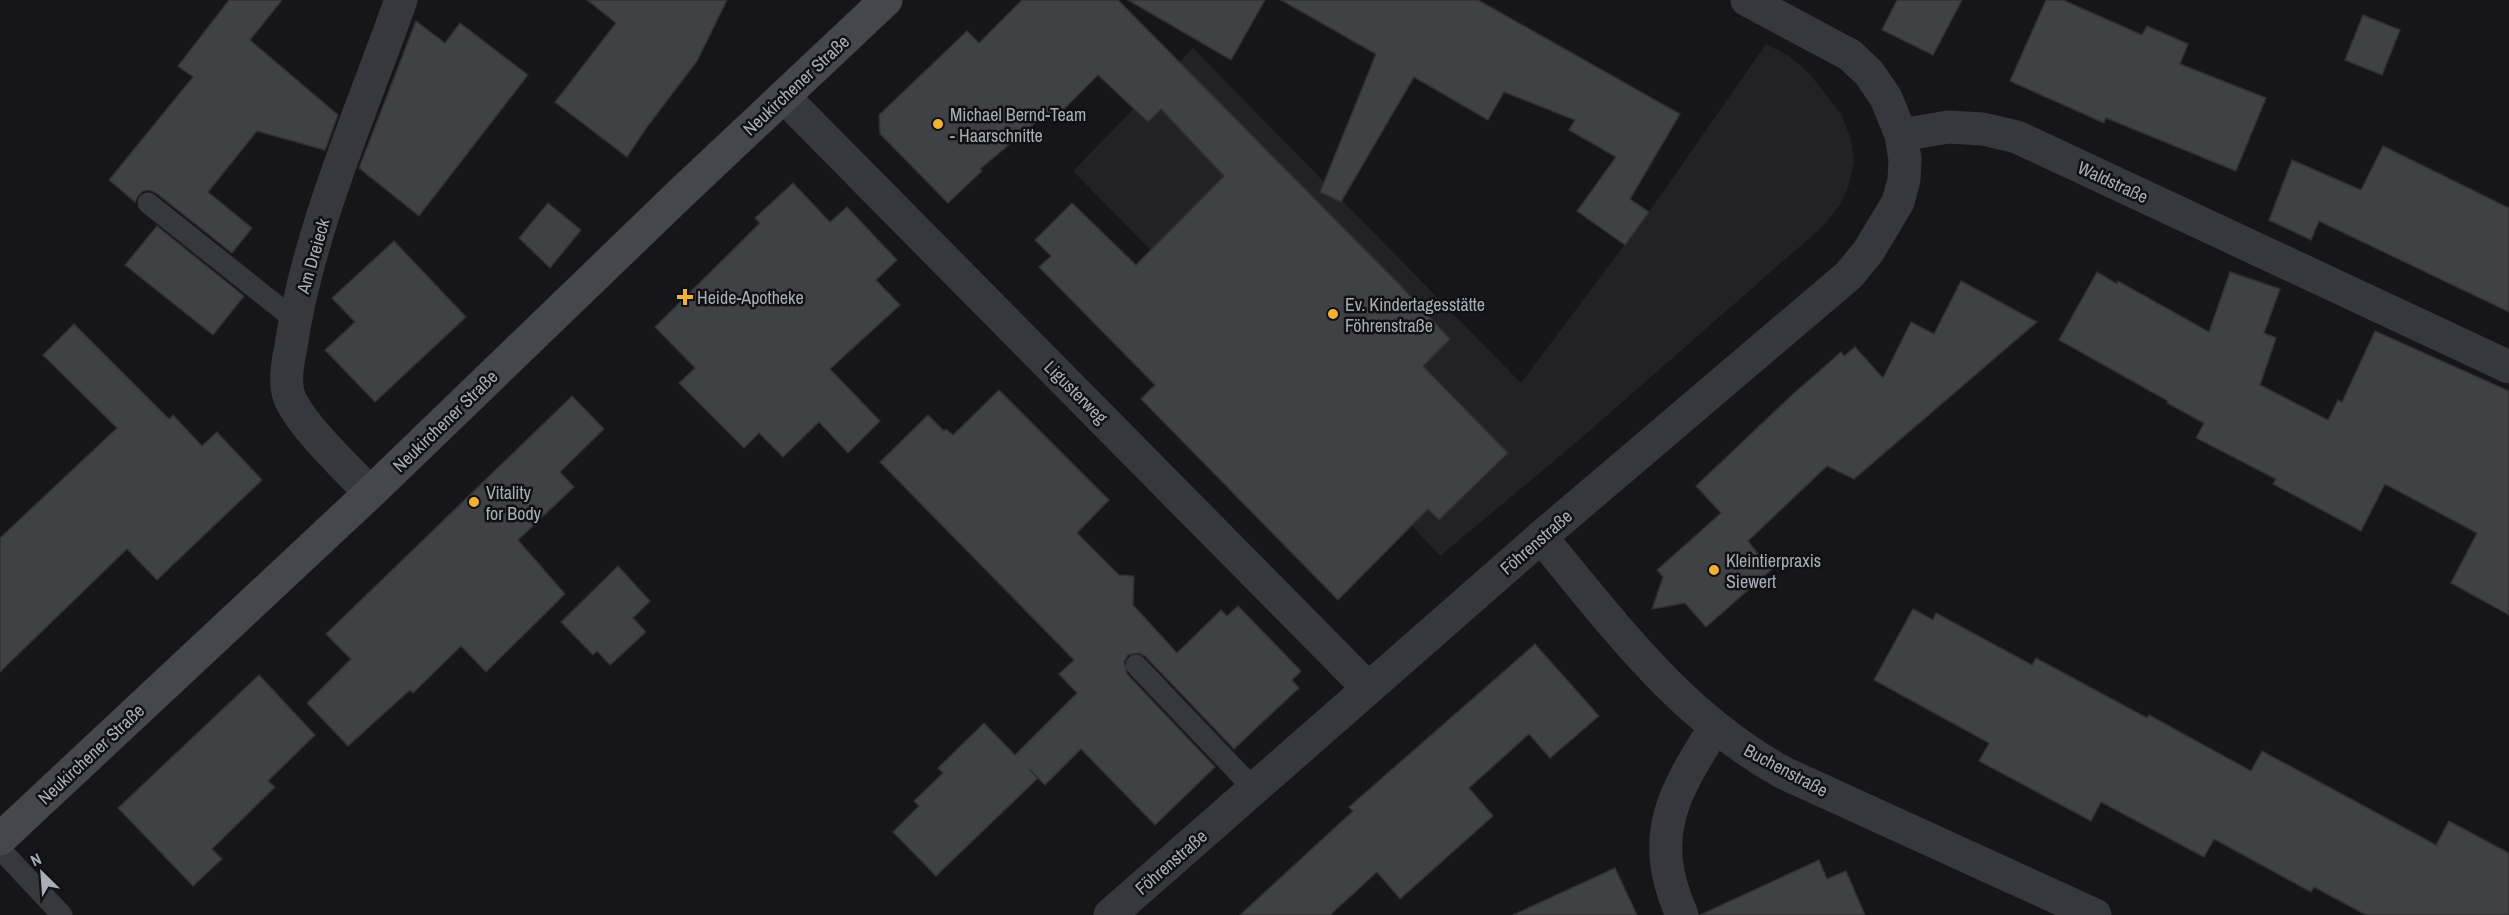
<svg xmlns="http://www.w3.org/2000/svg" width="2509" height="915" viewBox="0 0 2509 915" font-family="'Archivo Narrow',sans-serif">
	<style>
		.built { fill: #222225 }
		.building { fill: #404145; stroke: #303034; stroke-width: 1.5 }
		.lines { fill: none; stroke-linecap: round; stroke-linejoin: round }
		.lane { stroke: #37383d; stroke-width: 21 }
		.street { stroke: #37383d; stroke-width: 33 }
		.secondary { stroke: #45474d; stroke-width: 33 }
		.poi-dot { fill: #f2b134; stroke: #111113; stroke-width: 2 }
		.labels { text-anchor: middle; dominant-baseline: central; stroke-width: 5; stroke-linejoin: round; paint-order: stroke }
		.street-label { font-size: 18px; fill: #a8adb8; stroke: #111113 }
		.poi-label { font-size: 18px; fill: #a8adb8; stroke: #111113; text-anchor: start }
	</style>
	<rect width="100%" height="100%" fill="#161618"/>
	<path class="built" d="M 1766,44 L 1789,56 L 1809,73 L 1841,114 L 1851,139 L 1854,160 L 1849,185 L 1840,205 L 1822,227 L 1579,440 L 1440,556 L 1410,524 L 1414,519 L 1073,171 L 1193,48 L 1521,383 L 1649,212 Z"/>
	<g class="building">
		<path d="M 229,0 L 282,0 L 250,40 L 338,115 L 325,150 L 257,131 L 208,192 L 252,228 L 232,253 L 156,193 L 149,190 L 143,191 L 138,196 L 135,202 L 109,180 L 193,77 L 178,66 Z"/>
		<path d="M 587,0 L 727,0 L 697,61 L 647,127 L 627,157 L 555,102 L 616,23 Z"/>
		<path d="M 1022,0 L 1118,0 L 1401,286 L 1450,339 L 1423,366 L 1508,453 L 1439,520 L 1428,509 L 1338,600 L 1141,399 L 1155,385 L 1039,267 L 1051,256 L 1035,240 L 1072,203 L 1136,265 L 1224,176 L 1161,109 L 1148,122 L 1098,75 L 1054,119 L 1047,113 L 980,169 L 982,171 L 948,203 L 880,134 L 879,115 L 967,31 L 979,43 Z"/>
		<path d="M 1128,0 L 1265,0 L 1231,60 Z"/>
		<path d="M 1281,0 L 1478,0 L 1680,114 L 1630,199 L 1649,212 L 1625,245 L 1577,211 L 1616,157 L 1569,130 L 1575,120 L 1504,92 L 1488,120 L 1414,77 L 1341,202 L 1320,192 L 1376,54 Z"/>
		<path d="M 1897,0 L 1962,0 L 1933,55 L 1882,30 Z"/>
		<path d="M 2046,0 L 2063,0 L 2142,35 L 2147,26 L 2188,44 L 2180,64 L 2266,98 L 2236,171 L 2106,118 L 2104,123 L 2010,81 Z"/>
		<path d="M 2363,15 L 2400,30 L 2382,75 L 2345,60 Z"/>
		<path d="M 416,21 L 445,43 L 460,23 L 528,75 L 419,216 L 359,168 Z"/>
		<path d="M 2383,146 L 2509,208 L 2509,312 L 2319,221 L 2311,240 L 2269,220 L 2292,160 L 2361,190 Z"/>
		<path d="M 793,183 L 830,222 L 847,207 L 897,260 L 876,280 L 900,305 L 830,369 L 880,421 L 848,453 L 819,422 L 783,457 L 759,433 L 744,448 L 679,383 L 695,368 L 655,327 L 760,223 L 755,218 Z"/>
		<path d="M 548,203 L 581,230 L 550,268 L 519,238 Z"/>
		<path d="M 157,226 L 244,296 L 213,335 L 125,265 Z"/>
		<path d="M 394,241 L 466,317 L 375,402 L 325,350 L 355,322 L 332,298 Z"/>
		<path d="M 2097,272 L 2117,284 L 2118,281 L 2209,332 L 2230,272 L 2280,289 L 2264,333 L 2276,338 L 2260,385 L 2328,420 L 2338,400 L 2342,402 L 2375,331 L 2509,391 L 2509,615 L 2451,583 L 2477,533 L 2385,484 L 2361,531 L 2273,484 L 2276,479 L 2196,438 L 2204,423 L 2167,403 L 2168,401 L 2059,340 Z"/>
		<path d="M 1961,281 L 2037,322 L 1854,479 L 1827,466 L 1748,541 L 1771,570 L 1706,627 L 1685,603 L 1652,609 L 1663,577 L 1657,570 L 1721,513 L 1696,486 L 1792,395 L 1841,352 L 1844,356 L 1855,347 L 1883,378 L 1911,322 L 1934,334 Z"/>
		<path d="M 74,324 L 169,419 L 173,415 L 202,446 L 217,432 L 262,480 L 157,580 L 127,549 L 0,672 L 0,538 L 117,428 L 43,355 Z"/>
		<path d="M 999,390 L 1109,500 L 1077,533 L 1119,575 L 1134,576 L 1133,605 L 1177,653 L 1221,610 L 1227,616 L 1238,606 L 1301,671 L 1292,680 L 1299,688 L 1234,749 L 1145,656 L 1139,653 L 1128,655 L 1124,662 L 1127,674 L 1215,767 L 1155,825 L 1081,749 L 1045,785 L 1029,769 L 1038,778 L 936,876 L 893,832 L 919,806 L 914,801 L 943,773 L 938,768 L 984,723 L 1015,755 L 1077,693 L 1059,674 L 1074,660 L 880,462 L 928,415 L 944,431 L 946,429 L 953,435 Z"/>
		<path d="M 572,396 L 604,429 L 560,472 L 574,487 L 518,540 L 565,594 L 486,672 L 461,646 L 413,693 L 410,690 L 348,746 L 307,703 L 351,659 L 326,634 Z"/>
		<path d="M 618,566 L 650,601 L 633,618 L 646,632 L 610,665 L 597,651 L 593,655 L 561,622 Z"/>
		<path d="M 1913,609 L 1933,620 L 1936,613 L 2032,665 L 2036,658 L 2147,718 L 2149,715 L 2251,771 L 2262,751 L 2436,845 L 2449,821 L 2509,853 L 2509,915 L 2366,915 L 2314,887 L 2311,892 L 2214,839 L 2204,857 L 2101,802 L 2091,821 L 1979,761 L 1989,743 L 1874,680 Z"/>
		<path d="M 1535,644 L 1599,716 L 1550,758 L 1529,734 L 1469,788 L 1493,816 L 1400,899 L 1377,872 L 1330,915 L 1240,915 L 1353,811 L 1349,807 Z"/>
		<path d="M 259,675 L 315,735 L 268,781 L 275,787 L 212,849 L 222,859 L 193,886 L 118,808 Z"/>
		<path d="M 1819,860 L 1827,879 L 1846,871 L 1865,915 L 1700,915 Z"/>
		<path d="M 1615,868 L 1637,915 L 1513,915 Z"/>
	</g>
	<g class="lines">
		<g class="lane">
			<path d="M 148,203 L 295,320"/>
			<path d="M 1136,665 L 1254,789"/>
			<path d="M 0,849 L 62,915"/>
		</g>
		<g class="street">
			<path d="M 784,97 L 1368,688"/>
			<path d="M 1901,135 L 1948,127 L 1983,129 L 2017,137 L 2509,367"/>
			<path d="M 370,493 C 348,469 299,424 289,396 C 284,381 288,361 291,346 C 308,231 362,110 401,0"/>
			<path d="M 1541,537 C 1616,627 1679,715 1784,773 L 2095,915"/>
			<path d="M 1110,915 L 1541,537 L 1849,275 L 1868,252 L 1898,202 L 1904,180 L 1905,159 L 1901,135 L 1886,98 L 1869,73 L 1850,55 L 1747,0"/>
			<path d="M 1682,915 C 1647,836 1673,794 1715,727"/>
		</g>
		<path class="secondary" d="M 0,839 L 370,493 L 680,194 L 886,0"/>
	</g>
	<g class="poi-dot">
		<circle cx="938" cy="124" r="6"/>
		<path d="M682 288h6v6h6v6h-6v6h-6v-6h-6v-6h6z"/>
		<circle cx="1333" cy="314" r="6"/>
		<circle cx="474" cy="502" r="6"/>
		<circle cx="1714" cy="570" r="6"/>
	</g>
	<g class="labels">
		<g class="street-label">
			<text transform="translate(796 85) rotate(-43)">Neukirchener Straße</text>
			<text transform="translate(2113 182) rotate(25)">Waldstraße</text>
			<text transform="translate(313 256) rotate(-74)">Am Dreieck</text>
			<text transform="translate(1076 392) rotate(45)">Ligusterweg</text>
			<text transform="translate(445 421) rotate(-44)">Neukirchener Straße</text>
			<text transform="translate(1536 542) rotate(-41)">Föhrenstraße</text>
			<text transform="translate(91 754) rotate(-43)">Neukirchener Straße</text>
			<text transform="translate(1786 770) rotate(28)">Buchenstraße</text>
			<text transform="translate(1171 862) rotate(-41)">Föhrenstraße</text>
		</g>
		<g class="poi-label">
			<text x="950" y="114">Michael Bernd-Team<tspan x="950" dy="21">- Haarschnitte</tspan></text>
			<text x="697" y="297">Heide-Apotheke</text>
			<text x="1345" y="304">Ev. Kindertagesstätte<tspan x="1345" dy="21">Föhrenstraße</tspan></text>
			<text x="486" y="492">Vitality<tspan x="486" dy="21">for Body</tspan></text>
			<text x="1726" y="560">Kleintierpraxis<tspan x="1726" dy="21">Siewert</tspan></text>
		</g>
	</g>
	<g transform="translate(42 873) rotate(335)" stroke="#111113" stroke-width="4.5" paint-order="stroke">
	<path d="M0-4.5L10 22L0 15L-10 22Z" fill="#a8adb8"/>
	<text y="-9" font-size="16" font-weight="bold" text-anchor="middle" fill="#a8adb8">N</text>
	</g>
</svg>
